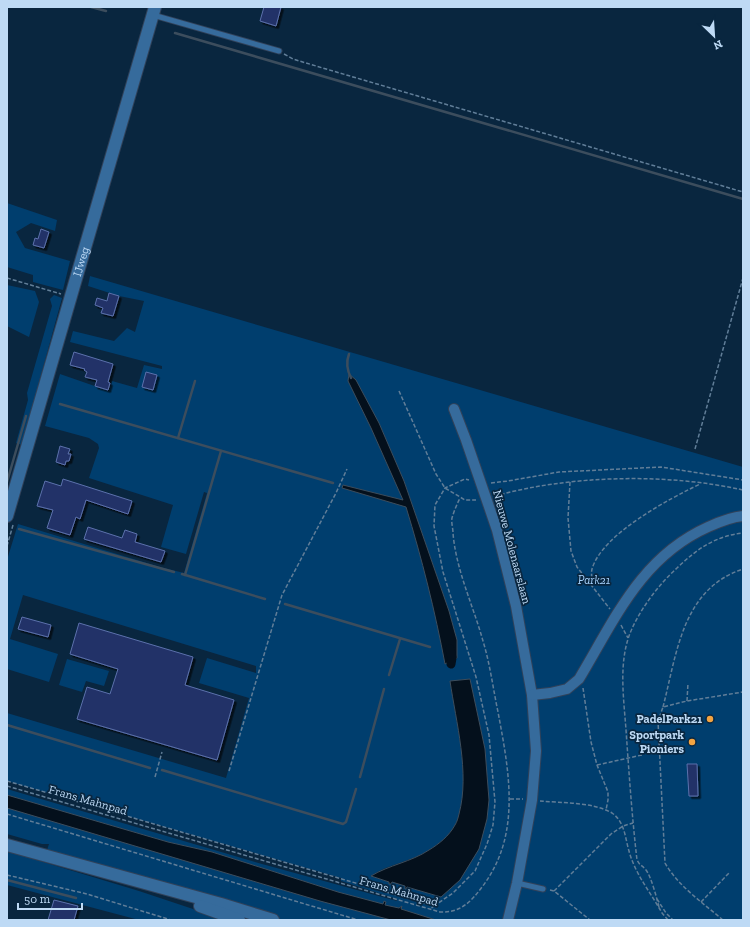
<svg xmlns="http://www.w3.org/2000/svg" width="750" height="927" viewBox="0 0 750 927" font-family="'Zilla Slab',serif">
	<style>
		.green { fill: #003e6e; fill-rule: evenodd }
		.water { fill: #04101c; stroke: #3c4d5d }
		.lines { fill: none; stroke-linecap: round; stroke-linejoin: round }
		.stream { stroke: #3c4d5d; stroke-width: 2.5 }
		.canal { stroke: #04101c; stroke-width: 9 }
		.building { fill: #213167; stroke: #5c71ac; filter: url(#shadow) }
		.service-casing { stroke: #31425a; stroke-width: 7 }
		.minor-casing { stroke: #31425a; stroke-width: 12 }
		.tertiary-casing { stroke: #31425a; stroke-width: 14 }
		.secondary-casing { stroke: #31425a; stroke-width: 14 }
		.path { stroke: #617e98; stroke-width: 1.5; stroke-dasharray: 4 2; stroke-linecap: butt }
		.service { stroke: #366b9c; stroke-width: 5 }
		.minor { stroke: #366b9c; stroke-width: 10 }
		.tertiary { stroke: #366b9c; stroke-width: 12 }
		.secondary { stroke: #366b9c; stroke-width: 12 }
		.poi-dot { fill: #f3a442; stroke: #09263f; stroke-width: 1.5 }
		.labels { text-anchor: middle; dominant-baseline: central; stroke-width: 3.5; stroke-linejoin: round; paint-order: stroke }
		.street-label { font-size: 12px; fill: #bedaf5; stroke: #09263f }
		.park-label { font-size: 12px; font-style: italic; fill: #a7d3fe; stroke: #09263f }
		.poi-label { font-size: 12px; font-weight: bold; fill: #bedaf5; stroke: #09263f; text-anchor: end }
	</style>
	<defs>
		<filter id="shadow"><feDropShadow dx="2.5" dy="2.5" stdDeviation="0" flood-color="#0009"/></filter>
	</defs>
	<rect width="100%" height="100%" fill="#09263f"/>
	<g class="green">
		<path d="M 7,203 L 57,220 L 55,231 L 31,223 L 16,232 L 25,248 L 70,261 L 63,290 L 33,282 L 33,275 L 7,267 Z"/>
		<path d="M 90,276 L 743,467 L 743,920 L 436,920 L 401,909 L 402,907 L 399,908 L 385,905 L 386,902 L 384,902 L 383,904 L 338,892 L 212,852 L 168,842 L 7,795 L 7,789 L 262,864 L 397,901 L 397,899 L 341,881 L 341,878 L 7,781 L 7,713 L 226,778 L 249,698 L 199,683 L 207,658 L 256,673 L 256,666 L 23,595 L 10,639 L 58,654 L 49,682 L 7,669 L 7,560 L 18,524 L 160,567 L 184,573 L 207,493 L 204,492 L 186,554 L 161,547 L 173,505 L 89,478 L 99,448 L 98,444 L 89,438 L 45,426 L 60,374 L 109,391 L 112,381 L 137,388 L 144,365 L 162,369 L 162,366 L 70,342 L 73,331 L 114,341 L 127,328 L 135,332 L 144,301 L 119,296 L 88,286 ZM 348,381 L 379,423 L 404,481 L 449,611 L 457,640 L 445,664 L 437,619 L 421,555 L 406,506 L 342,488 L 343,485 L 403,500 L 371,428 ZM 470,679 L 485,749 L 489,800 L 487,819 L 441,897 L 407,887 L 405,889 L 405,886 L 392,882 L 391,884 L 389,884 L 390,882 L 371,876 C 387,864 411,862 429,850 C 439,844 449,836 455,825 C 457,822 458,818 459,814 C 470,773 456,722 450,681 Z"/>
		<path d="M 7,285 L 35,291 L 39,302 L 29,337 L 7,326 Z"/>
		<path d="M 54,295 L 62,298 L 22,445 L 16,443 L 28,400 L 27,393 L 52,306 L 50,299 Z"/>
		<path d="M 67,659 L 109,671 L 104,686 L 86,681 L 82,692 L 59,685 Z"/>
		<path d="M 7,808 L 50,820 L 396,920 L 282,920 L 47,850 L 49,844 L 42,844 L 7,834 Z"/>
		<path d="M 7,851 L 139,891 L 226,920 L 139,920 L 7,885 Z"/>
	</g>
	<g class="water">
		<path d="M 349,374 L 356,380 L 379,423 L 404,481 L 449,611 L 457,640 L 457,658 L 445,664 C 435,611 422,559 406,507 L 342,488 L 343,485 L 403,500 L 371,428 L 348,381 Z"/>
		<path d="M 470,679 L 485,749 L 489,800 L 487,819 L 479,849 L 460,880 L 441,897 L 407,887 L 406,889 L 405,889 L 405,886 L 392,882 L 391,884 L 389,884 L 389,882 L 371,876 C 389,865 411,862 429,850 C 439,844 449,836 455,825 C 457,822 458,818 459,814 C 470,773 456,722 450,681 Z"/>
		<path d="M 7,795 L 168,842 L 212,852 L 338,892 L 383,904 L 384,901 L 386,902 L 385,905 L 399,908 L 402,906 L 401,909 L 436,920 L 391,920 L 320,901 L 7,808 Z"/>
	</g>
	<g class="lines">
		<g class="stream">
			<path d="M 91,7 L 106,11"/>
			<path d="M 175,33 L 743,199"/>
			<path d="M 349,354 C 346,362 347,370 351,378"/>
			<path d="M 60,404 L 333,483"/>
			<path d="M 178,438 L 195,381"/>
			<path d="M 7,482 L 26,416"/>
			<path d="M 19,529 L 174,572"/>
			<path d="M 182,574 L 265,599"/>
			<path d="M 185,575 L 221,451"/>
			<path d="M 285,604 L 430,647"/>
			<path d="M 389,675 L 400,639"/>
			<path d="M 7,725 L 150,768"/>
			<path d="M 162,770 L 343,824 L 346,822 L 356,789"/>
			<path d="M 360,777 L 384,689"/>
			<path d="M 7,880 L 76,898"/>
		</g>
		<path class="canal" d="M 450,649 L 452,658 L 451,664"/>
	</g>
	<g class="building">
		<path d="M 264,7 L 281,7 L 276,26 L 260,21 Z"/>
		<path d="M 41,229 L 49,232 L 44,248 L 33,245 L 35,238 L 38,239 Z"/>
		<path d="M 109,293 L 119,296 L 113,316 L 101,313 L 103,308 L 95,305 L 97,298 L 107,301 Z"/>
		<path d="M 74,352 L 113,364 L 108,382 L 110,383 L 108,390 L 95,386 L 97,380 L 85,377 L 87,372 L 84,370 L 85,369 L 70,365 Z"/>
		<path d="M 146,372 L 157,375 L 153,390 L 142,387 Z"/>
		<path d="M 60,446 L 70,449 L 68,454 L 71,454 L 69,461 L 66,461 L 65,465 L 56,462 Z"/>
		<path d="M 63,479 L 132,501 L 128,514 L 86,500 L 80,519 L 76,517 L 70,535 L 47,528 L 53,510 L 37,506 L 45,481 L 61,486 Z"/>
		<path d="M 88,527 L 122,538 L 125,530 L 137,534 L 135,542 L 165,551 L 161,562 L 84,539 Z"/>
		<path d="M 22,617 L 51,625 L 48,637 L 18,629 Z"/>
		<path d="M 79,623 L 193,657 L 185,685 L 234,700 L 217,760 L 77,719 L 87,687 L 110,694 L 118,669 L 70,654 Z"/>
		<path d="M 687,764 L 697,764 L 698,796 L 689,796 Z"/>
		<path d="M 54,900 L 78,906 L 74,920 L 48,920 Z"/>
	</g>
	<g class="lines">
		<g class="service-casing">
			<g id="service">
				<path d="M 153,15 L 279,51"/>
				<path d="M 517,883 L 543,889"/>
			</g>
		</g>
		<g class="minor-casing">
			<g id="minor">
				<path d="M 454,409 L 466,440 L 497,530 L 516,606 L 532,695 L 536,751 L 532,800 L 517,883 L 508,920"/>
				<path d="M 532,695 L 550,693 L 567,689 L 579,679 C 615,619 641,557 708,527 C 719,522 731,517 743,516"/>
			</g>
		</g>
		<g class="tertiary-casing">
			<g id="tertiary">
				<path id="s1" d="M 7,516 L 155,7"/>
			</g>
		</g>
		<g class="secondary-casing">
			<g id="secondary">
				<path d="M 7,845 L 221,904 L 273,920"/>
				<path d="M 200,906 L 239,920"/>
			</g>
		</g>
		<g class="path">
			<path d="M 284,54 L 293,59 L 316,66 L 743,192"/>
			<path d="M 7,278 L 61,294"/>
			<path d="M 399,391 L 436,474 L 445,488 L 465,500 L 476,500"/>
			<path d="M 695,449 L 743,278"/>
			<path d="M 570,482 L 568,518 L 571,551 L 577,567 L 610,609"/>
			<path d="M 491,483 L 508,481 L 559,472 L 661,467 L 743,480"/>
			<path d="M 495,496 C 570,475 667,473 743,490"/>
			<path d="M 7,546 L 13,525"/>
			<path d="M 592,584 C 592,579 591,573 592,569 C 602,534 669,499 700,484"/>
			<path d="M 621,625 L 628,638"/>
			<path d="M 583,688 L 591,742 L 597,765 L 608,792 L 608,800 L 606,810"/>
			<path d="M 687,701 L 688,683"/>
			<path d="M 663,707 C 677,653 682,589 743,569"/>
			<path d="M 597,765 L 642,755"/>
			<path d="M 229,771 L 282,595 L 336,493 L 347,469"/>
			<path d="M 155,777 L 162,752"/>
			<path d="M 7,781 L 434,906 L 430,909"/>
			<path d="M 7,786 L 440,912 C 460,913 471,902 482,887 C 522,835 509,771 498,712 C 493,688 490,664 483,641 C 473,605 456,570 453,533 C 453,528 451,522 452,518 C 454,511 457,504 460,498"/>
			<path d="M 510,799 L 523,799"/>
			<path d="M 540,801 C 562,803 593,802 612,813 C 625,822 625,838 629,851 C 635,874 651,893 662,913 L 668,920"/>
			<path d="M 7,814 L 358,920"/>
			<path d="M 7,875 L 87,894 L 171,920"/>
			<path d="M 550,890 L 554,891 L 590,920"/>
			<path d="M 554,891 L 611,834 L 623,826 L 633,823"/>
			<path d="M 657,899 L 666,913 L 673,920"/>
			<path d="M 701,902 L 729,873"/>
			<path d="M 434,906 L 453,893 L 475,871 L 487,844 L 493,825 L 495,802 L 489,735 L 476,677 L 443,572 L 434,526 L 435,505 L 445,488 L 465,479 L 469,480"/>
			<path d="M 659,907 C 657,899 651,876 646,870 C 642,865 640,866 637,860 C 632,817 629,773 626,730 C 624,701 619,668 628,639 C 636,614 658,585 677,568 C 697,549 715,536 743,533"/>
			<path d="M 723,920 C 703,903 678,886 665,863 L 658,721 L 663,707 L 687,701 L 743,692"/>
		</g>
		<use href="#service" class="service"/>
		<use href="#minor" class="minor"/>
		<use href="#tertiary" class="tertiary"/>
		<use href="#secondary" class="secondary"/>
	</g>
	<g class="poi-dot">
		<circle cx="710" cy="719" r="4"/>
		<circle cx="692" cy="742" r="4"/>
	</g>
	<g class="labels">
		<g class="street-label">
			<text stroke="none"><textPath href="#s1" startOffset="265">IJweg</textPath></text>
			<text transform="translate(512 547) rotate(75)">Nieuwe Molenaarslaan</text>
			<text transform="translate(88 800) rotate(16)">Frans Mahnpad</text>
			<text transform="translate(399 891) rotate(16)">Frans Mahnpad</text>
		</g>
		<g class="park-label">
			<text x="594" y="580">Park21</text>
		</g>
		<g class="poi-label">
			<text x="702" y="719">PadelPark21</text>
			<text x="684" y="735">Sportpark<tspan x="684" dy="14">Pioniers</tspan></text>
		</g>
	</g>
	<rect width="750" height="927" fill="none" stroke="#bedaf5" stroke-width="16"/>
	<g transform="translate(714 36) rotate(155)" stroke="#09263f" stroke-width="3" paint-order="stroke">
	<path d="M0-3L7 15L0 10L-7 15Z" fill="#bedaf5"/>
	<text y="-6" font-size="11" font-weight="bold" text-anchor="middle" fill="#bedaf5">N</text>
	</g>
	<path d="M18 903v6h64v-6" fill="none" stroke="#bedaf5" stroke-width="2"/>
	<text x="24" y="903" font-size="12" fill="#bedaf5" stroke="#09263f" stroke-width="3" paint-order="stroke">50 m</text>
</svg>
